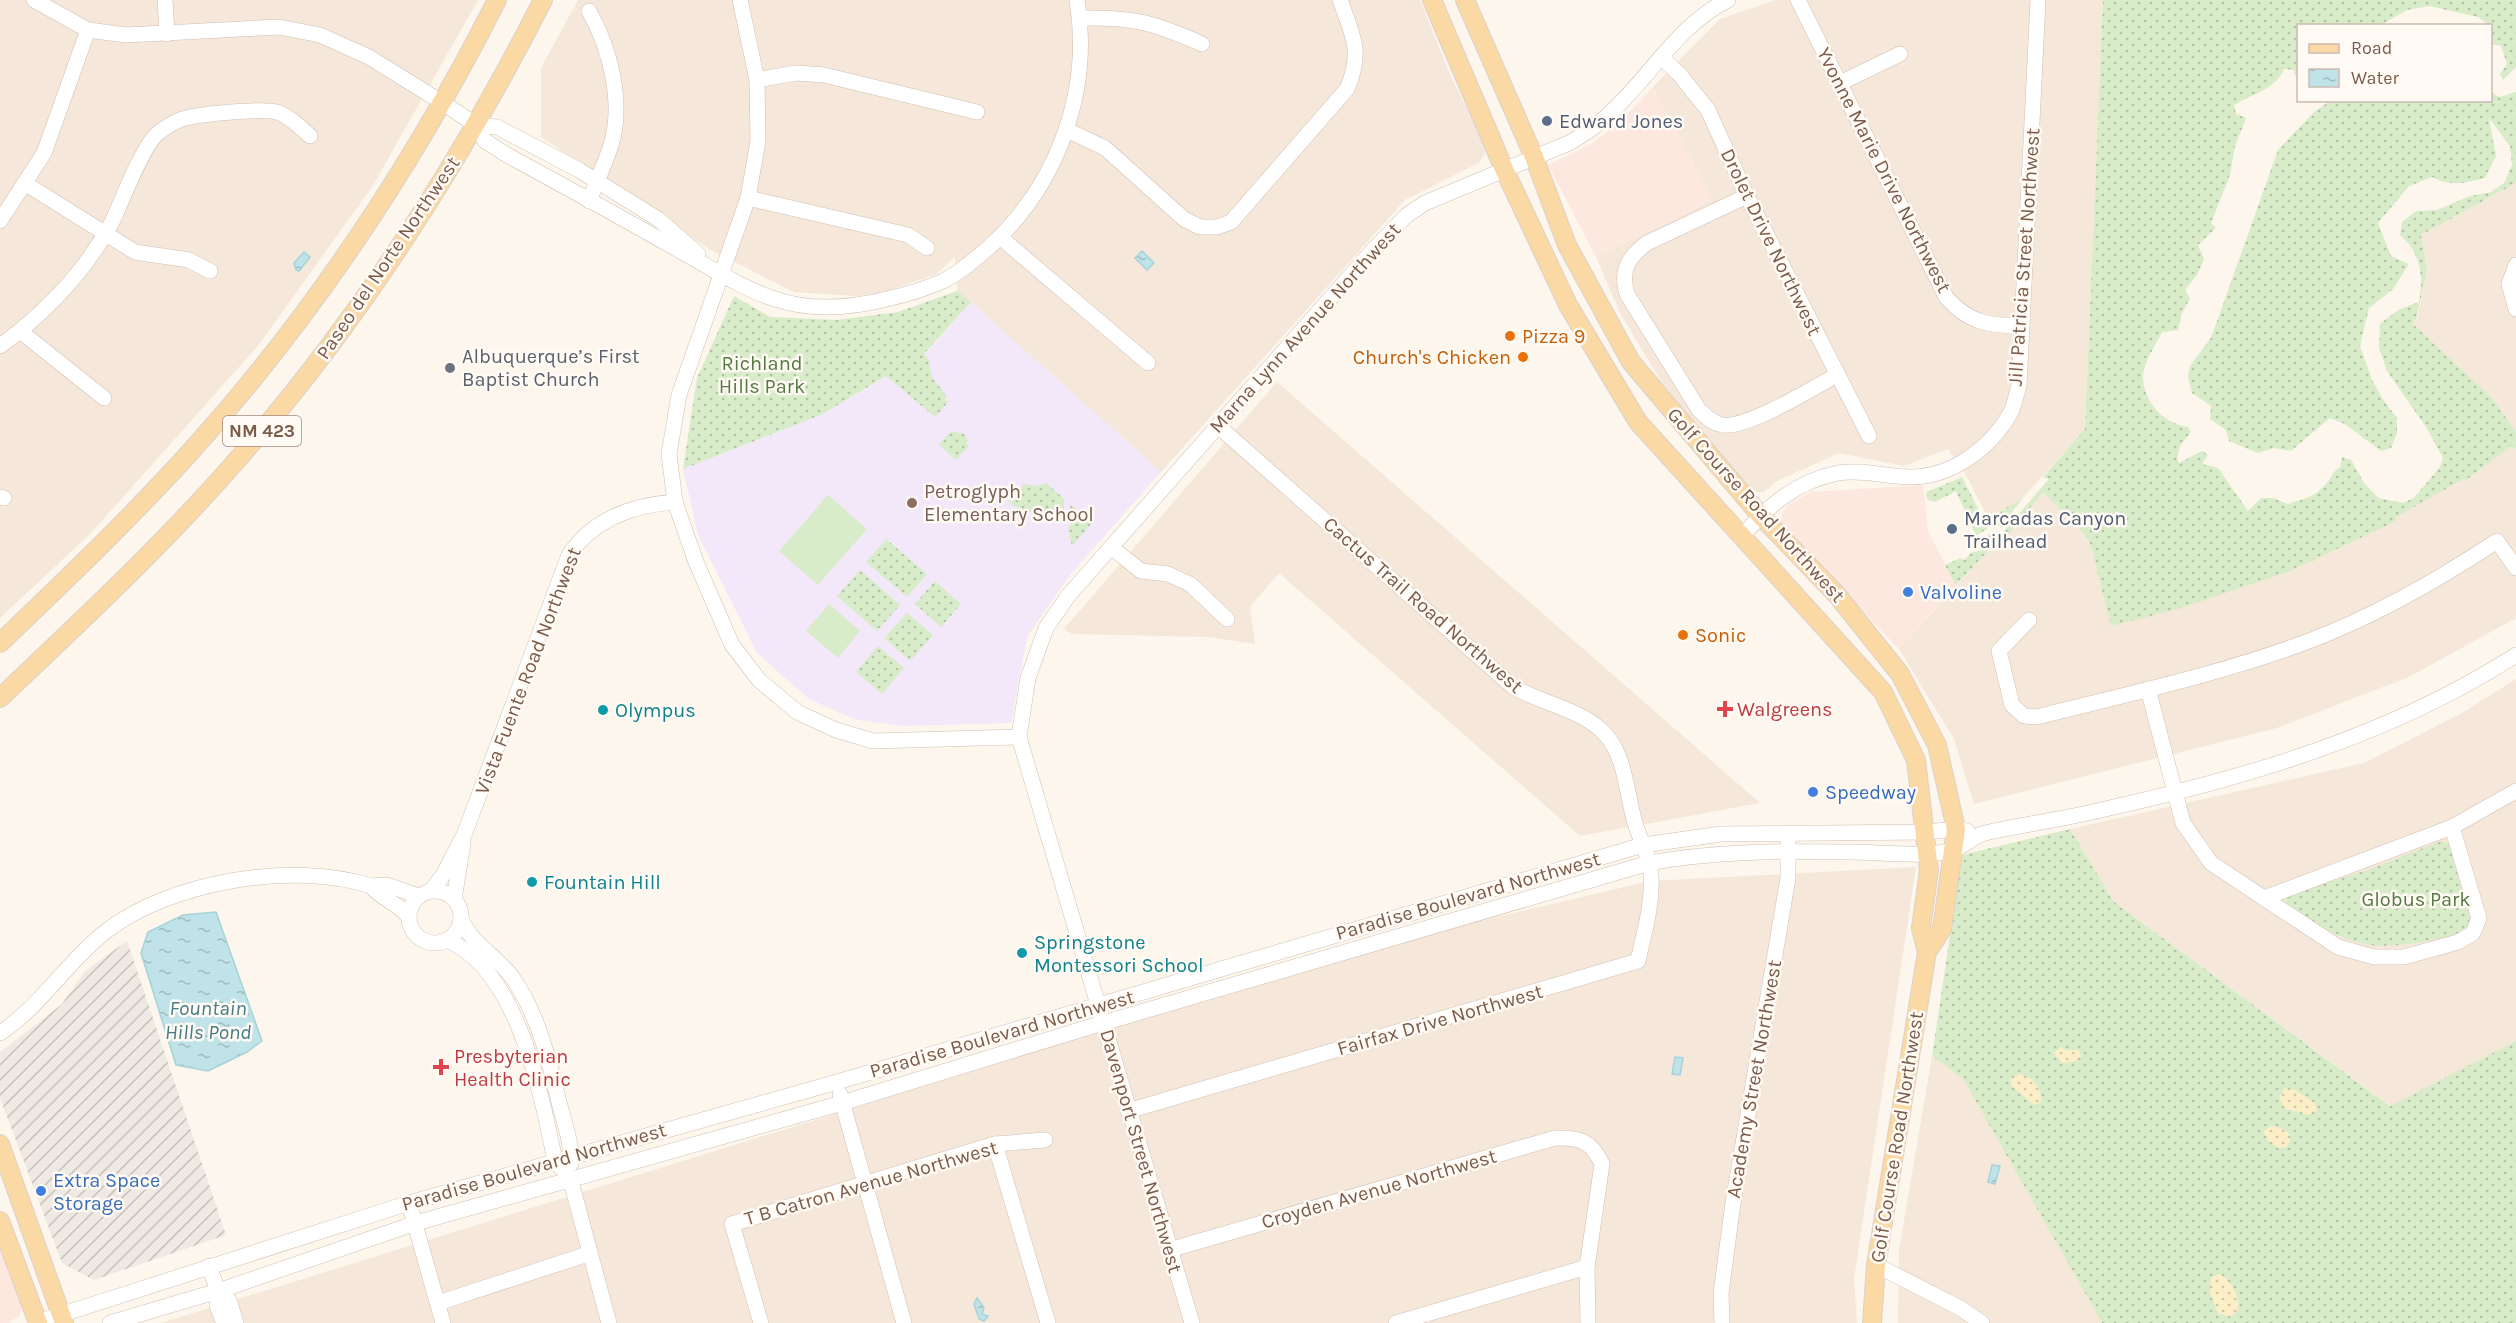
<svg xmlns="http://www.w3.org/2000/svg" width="2516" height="1323" viewBox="0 0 2516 1323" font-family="Karla,sans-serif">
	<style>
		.residential { fill: #f5e8da }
		.commercial { fill: #fde8e0 }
		.industrial { fill: url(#industrial-furrows) }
		.education { fill: #f3e8fa }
		.grass { fill: url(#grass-dots) }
		.sand { fill: url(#sand-dots) }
		.pitch { fill: #d8ecc9 }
		.water { fill: url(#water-ripples); stroke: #a5d3da; stroke-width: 1.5 }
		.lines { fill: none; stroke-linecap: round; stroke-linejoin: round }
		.minor-casing { stroke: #d1beb0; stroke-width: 16 }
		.major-casing { stroke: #dad1cd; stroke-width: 20 }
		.minor { stroke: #fff; stroke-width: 15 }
		.major { stroke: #fbd9a5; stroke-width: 18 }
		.service-dot { fill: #5c6f8a; stroke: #fffaf3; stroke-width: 2 }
		.food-dot { fill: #e8710a; stroke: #fffaf3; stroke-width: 2 }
		.worship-dot { fill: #6b7280; stroke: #fffaf3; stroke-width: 2 }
		.education-dot { fill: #8d6e63; stroke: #fffaf3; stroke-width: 2 }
		.shop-dot { fill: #3f7fe0; stroke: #fffaf3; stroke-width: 2 }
		.health-dot { fill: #e0444e; stroke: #fffaf3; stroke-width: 2 }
		.culture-dot { fill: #0f9aa8; stroke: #fffaf3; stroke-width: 2 }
		.labels { text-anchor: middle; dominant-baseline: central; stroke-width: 5; stroke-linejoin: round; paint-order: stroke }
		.shield { fill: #fffaf3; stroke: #a28b7f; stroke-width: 1.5 }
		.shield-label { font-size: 18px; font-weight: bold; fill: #7a5c4d }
		.service-label { font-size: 20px; fill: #4e5e75; stroke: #fffaf3; text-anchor: start }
		.street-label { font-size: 20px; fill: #7a5c4d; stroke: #fffaf3 }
		.food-label { font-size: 20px; fill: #c56008; stroke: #fffaf3; text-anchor: start }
		.worship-label { font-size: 20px; fill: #5b616d; stroke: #fffaf3; text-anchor: start }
		.park-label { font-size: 20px; fill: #537a41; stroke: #fffaf3 }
		.education-label { font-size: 20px; fill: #785e54; stroke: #fffaf3; text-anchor: start }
		.shop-label { font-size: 20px; fill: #366cbe; stroke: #fffaf3; text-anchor: start }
		.health-label { font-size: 20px; fill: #be3a42; stroke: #fffaf3; text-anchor: start }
		.culture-label { font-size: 20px; fill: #0d838f; stroke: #fffaf3; text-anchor: start }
		.water-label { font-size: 21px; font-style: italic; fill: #437c86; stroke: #fffaf3 }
	</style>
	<defs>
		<pattern id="industrial-furrows" width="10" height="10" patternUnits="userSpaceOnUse" patternTransform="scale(1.5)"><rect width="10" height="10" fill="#efe9e4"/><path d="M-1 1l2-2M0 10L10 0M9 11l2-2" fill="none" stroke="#c7c0bb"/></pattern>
		<pattern id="grass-dots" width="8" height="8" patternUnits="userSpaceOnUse" patternTransform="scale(1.5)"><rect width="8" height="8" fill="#d8ecc9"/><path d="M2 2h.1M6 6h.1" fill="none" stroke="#b4c2a5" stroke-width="1.8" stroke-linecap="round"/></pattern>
		<pattern id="sand-dots" width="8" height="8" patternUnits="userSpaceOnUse" patternTransform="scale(1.5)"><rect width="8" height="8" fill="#fcefc7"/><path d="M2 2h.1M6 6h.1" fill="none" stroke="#d1c5a4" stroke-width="1.8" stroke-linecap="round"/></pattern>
		<pattern id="water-ripples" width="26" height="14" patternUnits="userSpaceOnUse" patternTransform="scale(1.5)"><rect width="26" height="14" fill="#bfe3e8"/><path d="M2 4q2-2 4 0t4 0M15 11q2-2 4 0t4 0" fill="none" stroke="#a0bbbe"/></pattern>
	</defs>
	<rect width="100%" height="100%" fill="#fdf6ec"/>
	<g class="residential">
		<path d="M 0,0 L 478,0 L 372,187 L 257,347 L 90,534 L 0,618 Z"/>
		<path d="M 578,0 L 1420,0 L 1451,77 L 1487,149 L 1479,163 L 1405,200 L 1161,472 L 957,291 L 955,257 L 936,274 L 870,297 L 794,292 L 709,249 L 541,137 L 541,68 Z"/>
		<path d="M 1776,0 L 2103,0 L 2085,429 L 2023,498 L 1988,518 L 1966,475 L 1948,449 L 1904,466 L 1839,453 L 1777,481 L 1764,492 L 1751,493 L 1661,381 L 1620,313 L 1596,257 L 1712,200 L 1653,87 L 1720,19 Z"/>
		<path d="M 2516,183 L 2516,432 L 2492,398 L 2413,324 L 2413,319 L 2417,319 L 2427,272 L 2421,235 Z"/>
		<path d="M 1277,382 L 1760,803 L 1580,836 L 1279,573 L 1250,607 L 1255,644 L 1208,637 L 1072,634 L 1064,629 Z"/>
		<path d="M 2511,445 L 2516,449 L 2516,618 L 2409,677 L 2277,728 L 1974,804 L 1954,739 L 1899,649 L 1988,551 L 2004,539 L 2043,492 L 2085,535 L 2091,546 L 2112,626 L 2396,521 L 2394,518 L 2463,479 L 2466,481 Z"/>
		<path d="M 2516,679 L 2516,1041 L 2391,1106 L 2114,902 L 2070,829 L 2364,763 L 2462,713 Z"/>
		<path d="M 1916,867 L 1854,1279 L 1857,1323 L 161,1323 L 1385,943 L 1650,881 Z"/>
		<path d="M 1932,1056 L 1963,1079 L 2102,1323 L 1898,1323 L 1899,1250 Z"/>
	</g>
	<g class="commercial">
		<path d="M 1653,87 L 1712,200 L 1596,257 L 1548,165 L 1591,144 L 1623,119 Z"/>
		<path d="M 1923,485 L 1928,531 L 1956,585 L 1899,649 L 1781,526 L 1782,513 L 1788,505 L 1811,492 Z"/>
		<path d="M 0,1235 L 22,1303 L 20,1315 L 8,1323 L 0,1323 Z"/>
	</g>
	<path class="industrial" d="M 127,941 L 226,1235 L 94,1280 L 62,1263 L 0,1098 L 0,1052 L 62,1004 L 85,971 Z"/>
	<path class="education" d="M 971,302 L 1161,472 L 1070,575 L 1027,637 L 1011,723 L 901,726 L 854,719 L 809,699 L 757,653 L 698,535 L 683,469 L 823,414 L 927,352 Z"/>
	<g class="grass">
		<path d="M 2103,0 L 2516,0 L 2516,67 L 2503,80 L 2500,74 L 2507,64 L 2501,46 L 2492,44 L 2490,26 L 2478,17 L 2429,6 L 2407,10 L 2381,25 L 2298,26 L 2298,73 L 2295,75 L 2294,70 L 2284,69 C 2276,89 2252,94 2234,105 L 2236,114 L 2246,118 L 2235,146 L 2230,175 L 2211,223 L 2216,228 L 2198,245 L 2204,259 L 2197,275 L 2185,290 L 2190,299 L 2182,313 L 2178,330 L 2162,332 C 2156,345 2144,361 2143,375 C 2142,401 2164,424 2188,427 L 2191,432 L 2180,446 L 2177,458 L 2179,463 L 2202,451 L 2208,455 L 2202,464 L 2218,468 L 2248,511 L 2261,498 L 2273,498 L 2288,504 C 2300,500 2315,497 2324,486 C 2331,479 2331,473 2340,467 L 2342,457 L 2351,460 L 2364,483 L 2379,498 L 2403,503 L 2414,498 L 2440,467 L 2443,458 L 2426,427 L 2387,371 L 2379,348 L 2380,324 L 2398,310 L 2419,302 C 2424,276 2421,253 2400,235 L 2402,222 L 2416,211 L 2437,210 L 2470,196 L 2491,192 L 2504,183 L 2512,165 L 2510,146 L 2489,118 L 2496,156 L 2485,178 C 2465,183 2451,187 2432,177 L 2409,186 L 2378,223 L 2391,256 L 2409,264 L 2393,289 L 2369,308 L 2360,346 L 2372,380 L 2384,401 L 2397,418 L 2397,433 L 2391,448 L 2381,451 L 2345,424 L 2330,418 L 2291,451 L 2274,448 L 2258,453 L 2229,441 L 2226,430 L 2210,419 L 2211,406 L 2192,393 L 2188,377 L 2190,366 L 2211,338 L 2278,150 L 2314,112 L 2330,101 L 2490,100 L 2491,92 L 2499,97 L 2516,92 L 2516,183 L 2421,235 L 2427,272 L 2416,319 L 2413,319 L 2413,324 L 2492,398 L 2516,432 L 2516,449 L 2511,446 L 2465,481 L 2463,479 L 2395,518 L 2396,521 L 2288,572 L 2178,609 L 2111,626 L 2091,546 L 2085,535 L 2043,492 L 2004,540 L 1988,551 L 1956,585 L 1945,565 L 1960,558 L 1964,560 L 1971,553 L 1985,549 L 1980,543 L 1990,534 L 2003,537 L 2003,532 L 2049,479 L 2043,477 L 2085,429 Z"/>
		<path d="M 957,291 L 971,302 L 924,354 L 928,358 L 932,377 L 947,397 L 945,400 L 948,402 L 935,417 L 886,376 L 823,414 L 683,469 L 697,378 L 734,296 L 770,317 L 836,320 L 898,312 Z"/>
		<path d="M 951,431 L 964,434 L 968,441 L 966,443 L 969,446 L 956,460 L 939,445 Z"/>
		<path d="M 1962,477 L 1988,528 L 1976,536 L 1956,491 L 1935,502 L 1927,499 L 1926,492 Z"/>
		<path d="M 1046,483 L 1064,499 L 1064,519 L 1061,523 C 1040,506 1030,520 1008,501 L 1024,484 L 1037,486 Z"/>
		<path d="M 2023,498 L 2001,526 L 1991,525 L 1988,518 Z"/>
		<path d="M 1071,505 L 1092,523 L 1072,546 L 1068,528 L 1072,523 L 1068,514 Z"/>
		<path d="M 886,539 L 927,574 L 907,597 L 866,562 Z"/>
		<path d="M 860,570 L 900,605 L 877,631 L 837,596 Z"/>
		<path d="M 935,581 L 961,604 L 941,627 L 915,604 Z"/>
		<path d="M 907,613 L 933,635 L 910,661 L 884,638 Z"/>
		<path d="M 878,646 L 904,668 L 882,694 L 856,672 Z"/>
		<path d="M 2070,829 L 2114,902 L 2390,1106 L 2516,1041 L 2516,1323 L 2102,1323 L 1963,1079 L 1932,1056 L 1962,855 Z"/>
		<path d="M 2441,841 L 2449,844 L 2470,915 C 2470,933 2455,935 2441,938 C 2366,955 2347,944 2285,904 L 2287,895 L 2368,870 Z"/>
	</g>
	<g class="sand">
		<path d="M 2061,1047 L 2066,1050 L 2078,1050 L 2082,1056 L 2074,1062 L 2062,1063 L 2054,1053 Z"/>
		<path d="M 2019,1074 C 2033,1077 2042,1088 2041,1102 L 2034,1105 L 2011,1085 L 2011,1078 Z"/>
		<path d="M 2285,1088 L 2295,1090 L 2315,1103 L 2317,1111 L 2308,1115 L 2284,1108 L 2279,1097 Z"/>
		<path d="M 2271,1126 C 2283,1127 2297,1134 2286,1147 C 2276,1150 2265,1141 2264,1131 Z"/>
		<path d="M 2221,1274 C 2231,1281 2242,1300 2237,1312 L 2230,1317 L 2218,1313 L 2210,1292 L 2211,1277 Z"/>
	</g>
	<g class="pitch">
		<path d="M 828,495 L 867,529 L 818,585 L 779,551 Z"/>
		<path d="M 829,604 L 860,631 L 838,658 L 806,631 Z"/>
	</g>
	<g class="water">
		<path d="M 1142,251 L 1154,263 L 1147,270 L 1135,258 Z"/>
		<path d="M 304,252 L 310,257 L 299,271 L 296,270 L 294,263 Z"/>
		<path d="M 216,912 L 262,1041 L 247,1052 L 208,1071 L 176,1065 L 141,953 L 148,932 L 183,915 Z"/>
		<path d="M 1675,1057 L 1683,1058 L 1680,1075 L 1672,1074 Z"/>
		<path d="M 1992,1165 L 2000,1166 L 1995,1184 L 1988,1182 Z"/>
		<path d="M 977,1298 L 984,1308 L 982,1314 L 988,1316 L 984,1321 L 979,1319 L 974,1304 Z"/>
	</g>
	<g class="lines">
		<g class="minor-casing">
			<g id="minor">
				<path d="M 34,0 L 88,30 L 126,35 L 279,27 L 320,35 L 369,57 L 443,103 L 476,125 L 485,141 L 507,155 C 566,187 624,219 682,252 C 711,268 743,289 775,299 C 810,311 851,308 887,299 C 905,295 925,289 943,281 C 959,273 973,261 987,249 C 1057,187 1092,92 1077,0"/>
				<path d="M 165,0 L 167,34"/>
				<path d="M 740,0 L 757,80 L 758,141 L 748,198 L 679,395 L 669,454 L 675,502 L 696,562 L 732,645 L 759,680 L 797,712 L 836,730 L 873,741 L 1019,737"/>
				<path d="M 1798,0 L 1946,297 C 1968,323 1990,326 2022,326"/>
				<path d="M 1080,18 C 1134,17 1152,22 1202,44"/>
				<path d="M 1661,57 L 1680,75 L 1708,110 L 1747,196 L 1869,436"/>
				<path d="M 757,80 L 796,73 L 824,75 L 977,112"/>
				<path d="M 1840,83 L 1900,54"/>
				<path d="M 476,125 L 497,127 L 579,170 L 658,219 L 698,254"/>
				<path d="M 1067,130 L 1105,148 L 1184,219 L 1200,227 L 1217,227 L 1231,222 L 1347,89 C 1363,52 1353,36 1340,0"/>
				<path d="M 26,184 L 135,252 L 189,260 L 210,271"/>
				<path d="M 1747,196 L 1647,243 C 1628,257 1620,271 1627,294 L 1699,410 C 1706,416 1712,423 1722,425 C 1747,429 1813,388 1837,375"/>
				<path d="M 748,198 L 908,235 L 927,248"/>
				<path d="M 589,201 C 596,183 605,164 611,145 C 624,103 610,48 589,11"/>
				<path d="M 0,221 L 44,153 L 88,30"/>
				<path d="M 1000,237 L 1148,363"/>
				<path d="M 2516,265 L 2509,284 L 2516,309"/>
				<path d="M 20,331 L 104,398"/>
				<path d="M 0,346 C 45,313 85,272 112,222 C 122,201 143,145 158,133 C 166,127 176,120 186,118 C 201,114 263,108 277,112 C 289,116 301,128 310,136"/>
				<path d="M 0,497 L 4,498"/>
				<path d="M 1741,538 C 1767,506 1797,481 1838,473 C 1863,469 1886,477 1911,477 C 1952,477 1992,447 2011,412 C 2015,404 2016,394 2019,386 L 2038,0"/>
				<path d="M 1111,547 L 1141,571 L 1168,574 L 1190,584 L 1227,619"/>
				<path d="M 2029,620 L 1999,651 L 2012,705 L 2024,716 L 2037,717 C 2128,694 2221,674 2309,641 C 2375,616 2438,580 2497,541 L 2516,568"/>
				<path d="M 2148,689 L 2183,823 L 2211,863 L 2338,947 L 2374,957 L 2404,957 L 2458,942 L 2473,933 L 2479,918 L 2452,827"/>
				<path d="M 431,891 L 443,875 L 464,835 L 569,555 C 593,519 633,505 675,502"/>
				<circle cx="435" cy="917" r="26"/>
				<path d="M 2264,898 L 2452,827 L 2516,791"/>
				<path d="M 454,899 L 463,844"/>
				<path d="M 409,917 C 398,903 381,899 371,886 L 387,885 L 419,896"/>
				<path d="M 461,919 C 472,945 496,955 512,977 C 539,1015 549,1061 560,1106 C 565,1124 572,1145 571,1164"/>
				<path d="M 447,940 C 518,970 541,1093 555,1161 L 561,1168"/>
				<path d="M 0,1033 C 42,1005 66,963 105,932 C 170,881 294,861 371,886"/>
				<path d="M 840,1094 L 904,1323"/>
				<path d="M 1128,1111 L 1638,961 C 1644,933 1653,903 1651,875 C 1650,857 1640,840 1635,823 C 1626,793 1626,752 1601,730 C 1577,708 1540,703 1512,686 L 1218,426"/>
				<path d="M 995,1144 L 1048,1323"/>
				<path d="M 570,1178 L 609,1323"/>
				<path d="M 409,1203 L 443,1323"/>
				<path d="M 1169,1250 L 1555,1138 C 1579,1137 1592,1141 1602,1164 L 1587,1267 L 1588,1323"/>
				<path d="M 1876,1265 L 1960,1308 L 1982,1323"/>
				<path d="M 209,1266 L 218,1291 L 217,1306 L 224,1323"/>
				<path d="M 218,1291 L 229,1300 L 236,1323"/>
				<path d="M 438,1303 L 588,1254"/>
				<path d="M 35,1323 L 409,1203 L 837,1082 L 1643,845 L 1721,834 L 1926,832 L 1956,829 L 1967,831"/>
				<path d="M 110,1323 L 218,1291 L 416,1223 L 842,1103 L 1086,1028 L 1649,863 C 1715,851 1782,851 1849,852 C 1879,852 1924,858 1953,850 C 1964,847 1973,836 1985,833 C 2025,824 2066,819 2105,809 C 2249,777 2391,735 2516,655"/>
				<path d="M 761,1323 L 732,1224 L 995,1144 L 1045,1140"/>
				<path d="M 1192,1323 L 1019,737 L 1028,678 L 1046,628 L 1068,596 L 1373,250 L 1407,215 L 1425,203 L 1569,143 C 1583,135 1596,127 1607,116 C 1649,79 1677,25 1728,0"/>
				<path d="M 1396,1323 L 1587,1267"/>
				<path d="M 1722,1323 L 1721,1293 L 1733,1203 L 1788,878 L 1788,840"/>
			</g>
		</g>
		<g class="major-casing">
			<g id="major">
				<path d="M 1432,0 L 1504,169 L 1568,305 L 1638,422 L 1883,692 L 1916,760 L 1929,870 L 1921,928 L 1927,952"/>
				<path d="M 1465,0 L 1534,157 L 1567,245 L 1631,362 L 1760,515 L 1837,595 L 1900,674 L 1937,745 L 1956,829 L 1942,929 L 1927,952 L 1876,1265 L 1872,1323"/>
				<path d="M 0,643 C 69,577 138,511 201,440 C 319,307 417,158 497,0"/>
				<path d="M 0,698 C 81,621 163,545 237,460 C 359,321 459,165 543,0"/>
				<path d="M 0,1144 L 64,1323"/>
				<path d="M 0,1221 L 38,1323"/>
			</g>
		</g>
		<use href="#minor" class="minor"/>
		<use href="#major" class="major"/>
	</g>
	<g class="service-dot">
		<circle cx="1547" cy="121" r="6"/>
		<circle cx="1952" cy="529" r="6"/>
	</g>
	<g class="food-dot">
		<circle cx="1510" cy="336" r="6"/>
		<circle cx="1523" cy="357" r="6"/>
		<circle cx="1683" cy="635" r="6"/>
	</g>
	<circle class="worship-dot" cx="450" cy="368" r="6"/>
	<circle class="education-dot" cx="912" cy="503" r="6"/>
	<g class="shop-dot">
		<circle cx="1908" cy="592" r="6"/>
		<circle cx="1813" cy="792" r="6"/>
		<circle cx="41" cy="1191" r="6"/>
	</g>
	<g class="health-dot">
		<path d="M1722 700h6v6h6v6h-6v6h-6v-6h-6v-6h6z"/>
		<path d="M438 1058h6v6h6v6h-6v6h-6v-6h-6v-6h6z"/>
	</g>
	<g class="culture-dot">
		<circle cx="603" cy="710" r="6"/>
		<circle cx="532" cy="882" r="6"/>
		<circle cx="1022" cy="953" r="6"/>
	</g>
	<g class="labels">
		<rect class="shield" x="223" y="416" width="78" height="30" rx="4.5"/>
		<g class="shield-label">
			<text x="262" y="431">NM 423</text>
		</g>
		<g class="service-label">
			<text x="1559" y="121">Edward Jones</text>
			<text x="1964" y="518">Marcadas Canyon<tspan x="1964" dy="23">Trailhead</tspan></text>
		</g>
		<g class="street-label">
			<text transform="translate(1884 170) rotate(63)">Yvonne Marie Drive Northwest</text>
			<text transform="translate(1771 242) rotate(64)">Drolet Drive Northwest</text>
			<text transform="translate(2024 257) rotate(-86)">Jill Patricia Street Northwest</text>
			<text transform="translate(388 258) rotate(-56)">Paseo del Norte Northwest</text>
			<text transform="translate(1305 328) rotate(-48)">Marna Lynn Avenue Northwest</text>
			<text transform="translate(1756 505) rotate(48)">Golf Course Road Northwest</text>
			<text transform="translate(1423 605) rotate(41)">Cactus Trail Road Northwest</text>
			<text transform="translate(528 671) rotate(-69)">Vista Fuente Road Northwest</text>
			<text transform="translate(1468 896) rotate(-16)">Paradise Boulevard Northwest</text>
			<text transform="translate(1440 1020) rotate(-16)">Fairfax Drive Northwest</text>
			<text transform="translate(1002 1034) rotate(-16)">Paradise Boulevard Northwest</text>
			<text transform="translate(1754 1079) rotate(-80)">Academy Street Northwest</text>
			<text transform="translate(1897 1137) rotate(-81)">Golf Course Road Northwest</text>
			<text transform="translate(1141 1151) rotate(74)">Davenport Street Northwest</text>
			<text transform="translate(534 1167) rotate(-16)">Paradise Boulevard Northwest</text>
			<text transform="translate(871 1183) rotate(-16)">T B Catron Avenue Northwest</text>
			<text transform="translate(1379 1189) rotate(-16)">Croyden Avenue Northwest</text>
		</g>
		<g class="food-label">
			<text x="1522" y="336">Pizza 9</text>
			<text x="1511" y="357" text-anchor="end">Church's Chicken</text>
			<text x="1695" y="635">Sonic</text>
		</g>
		<g class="worship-label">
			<text x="462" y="356">Albuquerque’s First<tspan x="462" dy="23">Baptist Church</tspan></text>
		</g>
		<g class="park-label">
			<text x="762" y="363">Richland<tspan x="762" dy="23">Hills Park</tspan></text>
			<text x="2416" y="899">Globus Park</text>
		</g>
		<g class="education-label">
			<text x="924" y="491">Petroglyph<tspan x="924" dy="23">Elementary School</tspan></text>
		</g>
		<g class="shop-label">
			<text x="1920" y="592">Valvoline</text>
			<text x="1825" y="792">Speedway</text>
			<text x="53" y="1180">Extra Space<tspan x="53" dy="23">Storage</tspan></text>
		</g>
		<g class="health-label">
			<text x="1737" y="709">Walgreens</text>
			<text x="454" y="1056">Presbyterian<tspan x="454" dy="23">Health Clinic</tspan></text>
		</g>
		<g class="culture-label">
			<text x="615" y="710">Olympus</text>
			<text x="544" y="882">Fountain Hill</text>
			<text x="1034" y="942">Springstone<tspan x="1034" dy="23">Montessori School</tspan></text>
		</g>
		<g class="water-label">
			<text x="208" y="1008">Fountain<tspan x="208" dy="24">Hills Pond</tspan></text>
		</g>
	</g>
	<rect x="2297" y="24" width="195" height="78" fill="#fffaf3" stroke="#cabbb1" stroke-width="1.5"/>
	<rect x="2309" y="44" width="30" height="9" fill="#fbd9a5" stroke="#cabbb1" stroke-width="1.5"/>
	<text x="2351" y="54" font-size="18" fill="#7a5c4d">Road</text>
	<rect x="2309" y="69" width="30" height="18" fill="url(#water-ripples)" stroke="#cabbb1" stroke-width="1.5"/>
	<text x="2351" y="84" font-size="18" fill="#7a5c4d">Water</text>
</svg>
